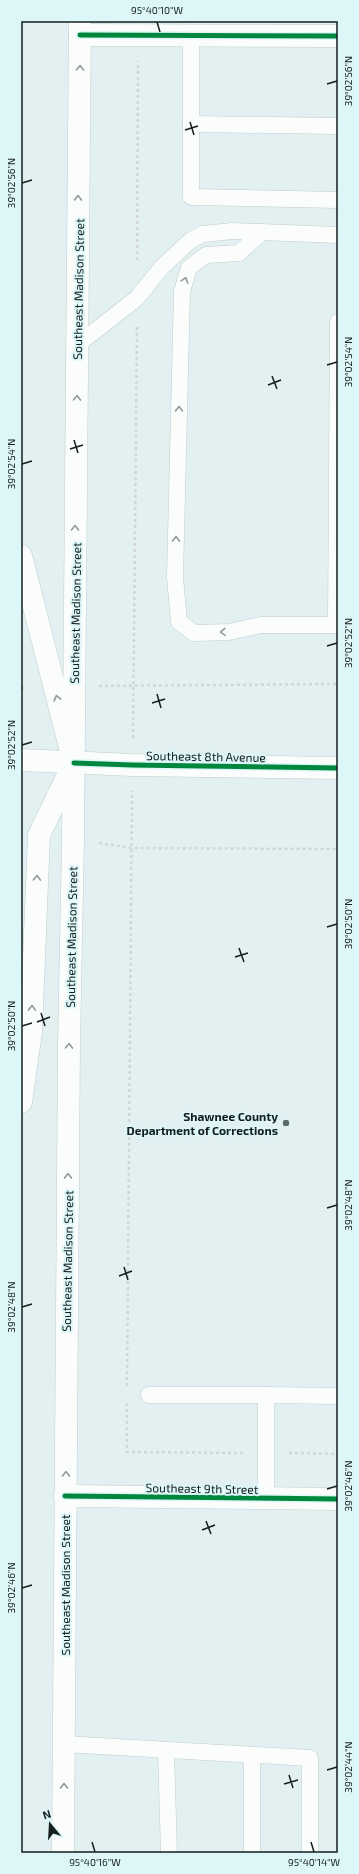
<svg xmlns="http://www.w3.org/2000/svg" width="359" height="1874" viewBox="0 0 359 1874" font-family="'Exo 2',sans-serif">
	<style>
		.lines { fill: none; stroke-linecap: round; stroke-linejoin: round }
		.lane-casing { stroke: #c1cccd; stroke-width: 17 }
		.street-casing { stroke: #c1cccd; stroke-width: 23 }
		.secondary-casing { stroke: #c1cccd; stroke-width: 23 }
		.primary-casing { stroke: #c1cccd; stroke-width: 23 }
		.highway-casing { stroke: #c1cccd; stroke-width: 23 }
		.path { stroke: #d2d6d7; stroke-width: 2.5; stroke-dasharray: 3 3; stroke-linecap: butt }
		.lane { stroke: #fbfdfd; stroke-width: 16 }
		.street { stroke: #fbfdfd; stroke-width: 22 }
		.secondary { stroke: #fbfdfd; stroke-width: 22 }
		.primary { stroke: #fbfdfd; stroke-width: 22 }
		.highway { stroke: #fbfdfd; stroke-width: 22 }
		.cycleway-casing { stroke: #ddf6f7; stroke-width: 8 }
		.cycleway { stroke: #00873e; stroke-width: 5 }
		.oneway { stroke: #949999 }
		.ticks { fill: none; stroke: #151e1e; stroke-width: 1.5 }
		.poi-dot { fill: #5d6868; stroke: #ddf6f7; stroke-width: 1.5 }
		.labels { text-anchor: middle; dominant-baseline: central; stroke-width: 4; stroke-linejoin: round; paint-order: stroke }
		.street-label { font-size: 12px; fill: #151e1e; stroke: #ddf6f7 }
		.poi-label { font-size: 12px; font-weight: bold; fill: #151e1e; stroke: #ddf6f7; text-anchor: end }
		.neatline { fill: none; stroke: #151e1e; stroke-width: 1.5 }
		.ticks-label { font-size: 10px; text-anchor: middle; fill: #151e1e }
	</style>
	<rect width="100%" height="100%" fill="#e3f0f1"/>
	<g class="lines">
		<g class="lane-casing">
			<g id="lane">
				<path d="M 191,36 L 191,197 L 338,200"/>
				<path d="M 191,124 L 338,126"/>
				<path d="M 262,232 L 239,253 L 206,255 L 189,268 L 182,291 L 175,577 L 179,622 L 194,633 L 229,632 L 261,625 L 336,625"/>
				<path d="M 338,322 L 336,625 L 338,625"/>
				<path d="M 77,345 L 137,298 L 162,267 L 191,240 L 203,234 L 232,231 L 338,235"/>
				<path d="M 149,1395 L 266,1395 L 266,1498"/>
				<path d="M 266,1395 L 338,1396"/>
				<path d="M 64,1744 L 310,1758 L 310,1853"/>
				<path d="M 166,1750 L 169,1853"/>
				<path d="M 252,1853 L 252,1755"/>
			</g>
		</g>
		<g class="street-casing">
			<g id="street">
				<path d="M 80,35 L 338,36"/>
				<path d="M 65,1496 L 338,1499"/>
			</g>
		</g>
		<g class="secondary-casing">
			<path id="secondary" d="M 21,760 L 132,765 L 338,768"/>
		</g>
		<g class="primary-casing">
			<path id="primary" d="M 63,1853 L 69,1044 L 73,840 L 80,21"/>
		</g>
		<g class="highway-casing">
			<path id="highway" d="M 21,556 L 74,763 L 39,835 L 31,1032 L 21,1102"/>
		</g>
		<g class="path">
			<path d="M 137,260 L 138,61"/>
			<path d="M 99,686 L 338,684"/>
			<path d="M 21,688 L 28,688"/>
			<path d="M 133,738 L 137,327"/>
			<path d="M 99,843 L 131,848 L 338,849"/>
			<path d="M 127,1386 L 132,791"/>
			<path d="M 127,1403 L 127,1452 L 244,1453"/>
			<path d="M 289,1453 L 338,1454"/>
		</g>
		<use href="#lane" class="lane"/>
		<use href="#street" class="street"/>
		<use href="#secondary" class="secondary"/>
		<use href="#primary" class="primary"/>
		<use href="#highway" class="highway"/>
		<g class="cycleway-casing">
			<g id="cycleway">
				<path d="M 80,35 L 338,36"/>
				<path d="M 74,763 L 132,765 L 338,768"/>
				<path d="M 65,1496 L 338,1499"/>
			</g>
		</g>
		<use href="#cycleway" class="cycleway"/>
	</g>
	<defs><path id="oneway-chevron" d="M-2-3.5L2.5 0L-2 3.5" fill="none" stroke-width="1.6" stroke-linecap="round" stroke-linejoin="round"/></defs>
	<g class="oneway">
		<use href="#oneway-chevron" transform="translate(80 68) rotate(-89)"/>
		<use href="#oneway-chevron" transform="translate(78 198) rotate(-89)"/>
		<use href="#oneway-chevron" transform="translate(185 280) rotate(-73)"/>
		<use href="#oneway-chevron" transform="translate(77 398) rotate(-89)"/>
		<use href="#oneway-chevron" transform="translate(179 409) rotate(-89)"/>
		<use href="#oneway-chevron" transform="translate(75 528) rotate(-89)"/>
		<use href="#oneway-chevron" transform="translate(176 539) rotate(-89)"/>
		<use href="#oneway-chevron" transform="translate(223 632) rotate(178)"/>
		<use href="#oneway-chevron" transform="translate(57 698) rotate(-105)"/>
		<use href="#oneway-chevron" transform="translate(37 878) rotate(-88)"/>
		<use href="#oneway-chevron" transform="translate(32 1008) rotate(-88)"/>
		<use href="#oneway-chevron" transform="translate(69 1046) rotate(-89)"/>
		<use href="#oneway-chevron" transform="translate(68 1176) rotate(-89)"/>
		<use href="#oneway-chevron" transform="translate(66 1474) rotate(-89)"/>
		<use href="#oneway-chevron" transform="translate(64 1786) rotate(-90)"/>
	</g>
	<path class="ticks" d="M 157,22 L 160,32M 327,84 L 337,81M 190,122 L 194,135M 185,130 L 198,126M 22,183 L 32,180M 327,365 L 337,362M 272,376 L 277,389M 268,385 L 281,380M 74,440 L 78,453M 70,449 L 83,445M 22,464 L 32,461M 327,646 L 337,643M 157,694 L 161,708M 152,703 L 165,699M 22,745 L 32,742M 327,927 L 337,924M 239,948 L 244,962M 235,957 L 248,953M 41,1013 L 45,1026M 37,1022 L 50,1017M 22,1026 L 32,1023M 327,1208 L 337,1205M 124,1267 L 128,1280M 119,1276 L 132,1271M 22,1307 L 32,1304M 327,1489 L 337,1486M 206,1521 L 211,1534M 202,1530 L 215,1525M 22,1588 L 32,1585M 327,1770 L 337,1767M 289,1775 L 293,1788M 284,1784 L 298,1780M 92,1842 L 95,1852M 311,1842 L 314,1852"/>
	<circle class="poi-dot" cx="286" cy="1123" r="4"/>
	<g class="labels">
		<g class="street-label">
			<text transform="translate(78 289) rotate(-89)">Southeast Madison Street</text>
			<text transform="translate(75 613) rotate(-89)">Southeast Madison Street</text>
			<text transform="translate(206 756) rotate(1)">Southeast 8th Avenue</text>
			<text transform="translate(71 937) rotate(-89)">Southeast Madison Street</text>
			<text transform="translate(67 1261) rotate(-89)">Southeast Madison Street</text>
			<text transform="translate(202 1488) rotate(1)">Southeast 9th Street</text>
			<text transform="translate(65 1585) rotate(-90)">Southeast Madison Street</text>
		</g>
		<g class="poi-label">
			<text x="278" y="1116">Shawnee County<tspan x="278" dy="14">Department of Corrections</tspan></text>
		</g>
	</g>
	<rect width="359" height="1874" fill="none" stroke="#ddf6f7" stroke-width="44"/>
	<g transform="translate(50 1824) rotate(342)" stroke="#ddf6f7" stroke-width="3" paint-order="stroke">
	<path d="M0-3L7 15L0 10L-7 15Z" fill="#151e1e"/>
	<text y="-6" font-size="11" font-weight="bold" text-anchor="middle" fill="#151e1e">N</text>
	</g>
	<rect x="22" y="22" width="315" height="1830" class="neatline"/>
	<g class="ticks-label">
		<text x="157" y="14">95°40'10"W</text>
		<text transform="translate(348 81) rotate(-90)" y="4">39°02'56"N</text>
		<text transform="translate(11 183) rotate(-90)" y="4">39°02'56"N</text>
		<text transform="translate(348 362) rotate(-90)" y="4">39°02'54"N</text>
		<text transform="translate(11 464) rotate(-90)" y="4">39°02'54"N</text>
		<text transform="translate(348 643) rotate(-90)" y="4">39°02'52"N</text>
		<text transform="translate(11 745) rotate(-90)" y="4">39°02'52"N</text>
		<text transform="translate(348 924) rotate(-90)" y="4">39°02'50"N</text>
		<text transform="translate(11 1026) rotate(-90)" y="4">39°02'50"N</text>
		<text transform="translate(348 1205) rotate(-90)" y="4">39°02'48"N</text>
		<text transform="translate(11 1307) rotate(-90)" y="4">39°02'48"N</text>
		<text transform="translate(348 1486) rotate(-90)" y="4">39°02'46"N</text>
		<text transform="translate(11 1588) rotate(-90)" y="4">39°02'46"N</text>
		<text transform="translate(348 1767) rotate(-90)" y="4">39°02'44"N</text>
		<text x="95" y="1866">95°40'16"W</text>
		<text x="314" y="1866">95°40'14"W</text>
	</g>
</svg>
